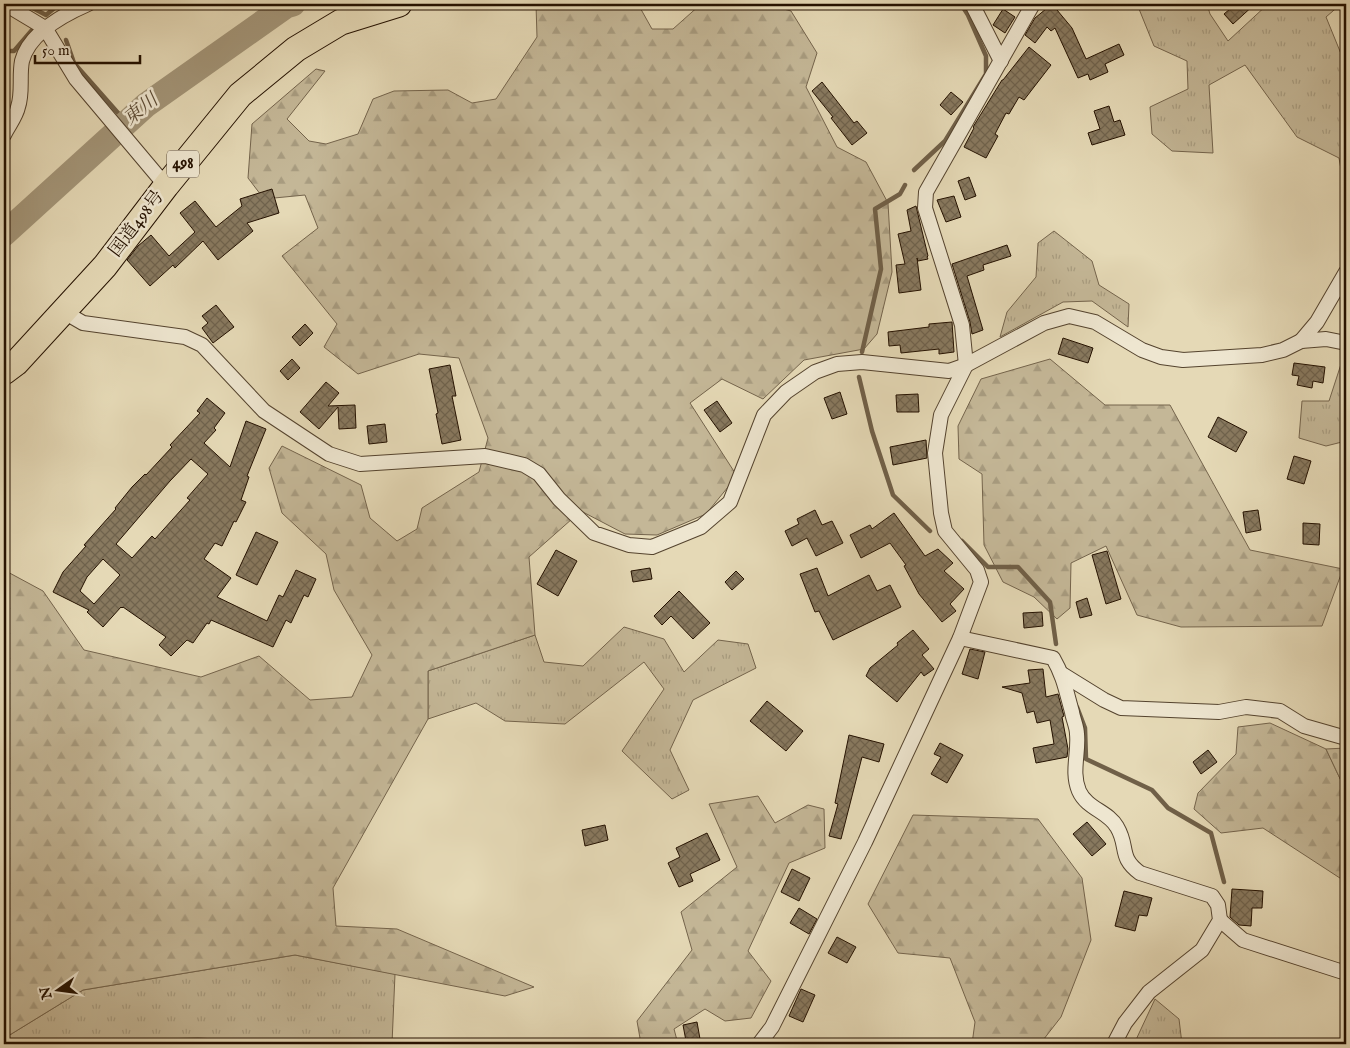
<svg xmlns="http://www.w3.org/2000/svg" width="1350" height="1048" viewBox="0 0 1350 1048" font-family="'IM FELL English','Noto Serif JP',serif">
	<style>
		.grass { fill: url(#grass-tufts); stroke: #74644c }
		.forest { fill: url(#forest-firs); stroke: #74644c }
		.cemetery { fill: url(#cemetery-stones); stroke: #74644c }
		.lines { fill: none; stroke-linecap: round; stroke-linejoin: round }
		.stream { stroke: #706048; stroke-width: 4.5 }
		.river { stroke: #a39578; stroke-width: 25 }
		.building { fill: url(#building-cross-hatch); stroke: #241100; fill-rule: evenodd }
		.street-casing { stroke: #54432e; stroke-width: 16 }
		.highway-casing { stroke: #241100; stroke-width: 27 }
		.street { stroke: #eee6d0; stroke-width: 14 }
		.highway { stroke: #e5d9b6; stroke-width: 25 }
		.labels { text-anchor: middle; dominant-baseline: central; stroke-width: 5; stroke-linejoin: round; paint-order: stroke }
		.shield { fill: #eee6d0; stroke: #61513e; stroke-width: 1 }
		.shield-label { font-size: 16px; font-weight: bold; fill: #241100 }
		.street-label { font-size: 18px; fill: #241100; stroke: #eee6d0 }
		.water-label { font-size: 19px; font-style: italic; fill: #5d4c36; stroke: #eee6d0 }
	</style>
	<defs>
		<pattern id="grass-tufts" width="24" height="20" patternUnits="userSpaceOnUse" patternTransform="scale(1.25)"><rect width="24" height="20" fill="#c4b797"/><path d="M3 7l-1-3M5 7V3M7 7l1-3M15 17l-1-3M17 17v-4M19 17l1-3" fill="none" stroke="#a89c80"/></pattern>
		<pattern id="forest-firs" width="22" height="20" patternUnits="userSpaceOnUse" patternTransform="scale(1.25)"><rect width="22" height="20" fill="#c4b797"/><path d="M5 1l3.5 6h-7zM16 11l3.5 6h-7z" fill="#a89c80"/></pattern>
		<pattern id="cemetery-stones" width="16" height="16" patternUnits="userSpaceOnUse" patternTransform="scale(1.25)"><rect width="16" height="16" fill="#c4b797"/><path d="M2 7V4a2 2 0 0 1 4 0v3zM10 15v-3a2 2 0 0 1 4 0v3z" fill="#a89c80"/></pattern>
		<pattern id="building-cross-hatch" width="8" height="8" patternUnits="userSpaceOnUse" patternTransform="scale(1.25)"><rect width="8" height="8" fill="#88795f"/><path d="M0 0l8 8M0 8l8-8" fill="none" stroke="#6f624c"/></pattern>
	</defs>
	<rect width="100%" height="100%" fill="#e5d9b6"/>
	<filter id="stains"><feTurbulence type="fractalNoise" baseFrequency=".004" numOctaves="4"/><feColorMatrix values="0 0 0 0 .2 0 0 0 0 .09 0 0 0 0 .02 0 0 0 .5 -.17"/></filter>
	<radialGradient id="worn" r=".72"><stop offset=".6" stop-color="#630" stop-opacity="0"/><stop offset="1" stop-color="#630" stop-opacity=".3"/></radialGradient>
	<g class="grass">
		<path d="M 1137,4 L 1207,4 L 1210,14 L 1228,41 L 1268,4 L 1341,4 L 1326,17 L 1346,66 L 1346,198 L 1339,158 L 1297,137 L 1245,65 L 1209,85 L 1213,153 L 1172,151 L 1152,134 L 1150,107 L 1188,89 L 1187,61 L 1154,46 Z"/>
		<path d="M 1054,231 L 1092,261 L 1099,285 L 1129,304 L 1128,327 L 1092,301 L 1063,302 L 1000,337 L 1007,312 L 1036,277 L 1038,243 Z"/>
		<path d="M 1344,355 L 1346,356 L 1346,441 L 1326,446 L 1299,438 L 1302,401 L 1329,401 Z"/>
		<path d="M 624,627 L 664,639 L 684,672 L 718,640 L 748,644 L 756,668 L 693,700 L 670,750 L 689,790 L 672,799 L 622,751 L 664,689 L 644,662 L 565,724 L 505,721 L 476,703 L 428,719 L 428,671 L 535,635 L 544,662 L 583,666 Z"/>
		<path d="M 295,955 L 395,974 L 392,1044 L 311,1044 L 198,1038 L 122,1040 L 111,1044 L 15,1044 L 8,1036 L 83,990 Z"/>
		<path d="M 1155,999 L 1179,1019 L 1182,1044 L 1134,1044 Z"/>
	</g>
	<g class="forest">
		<path d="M 536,4 L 638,4 L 652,29 L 673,29 L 701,4 L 766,4 L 791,11 L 817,53 L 806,87 L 837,147 L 866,162 L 888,203 L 892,272 L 877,334 L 864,349 L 804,360 L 763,399 L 722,379 L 690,403 L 737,476 L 706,514 L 657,535 L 625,534 L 581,511 L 529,557 L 535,635 L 428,671 L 428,719 L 333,888 L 336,926 L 397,929 L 534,987 L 505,996 L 295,955 L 83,990 L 8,1036 L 4,1036 L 4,570 L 43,591 L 84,650 L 201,677 L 259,656 L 310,700 L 352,697 L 372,655 L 334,590 L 326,554 L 282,513 L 269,468 L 282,446 L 361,485 L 370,518 L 397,541 L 417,529 L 422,508 L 479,472 L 488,438 L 459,358 L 419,354 L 358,374 L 324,347 L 337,324 L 282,256 L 318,228 L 305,195 L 264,199 L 248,178 L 252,124 L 316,69 L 325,71 L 287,119 L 309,141 L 326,144 L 358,134 L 373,99 L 394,91 L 448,90 L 472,103 L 496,99 L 537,37 Z"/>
		<path d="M 1050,359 L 1105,405 L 1170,405 L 1250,550 L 1343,569 L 1322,626 L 1181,627 L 1137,615 L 1106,546 L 1071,563 L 1070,608 L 1057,619 L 1034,597 L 1003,582 L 984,545 L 982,474 L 959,459 L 958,426 L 981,379 Z"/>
		<path d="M 1270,723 L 1326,749 L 1344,787 L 1346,788 L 1346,882 L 1263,828 L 1221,833 L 1194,809 L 1198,793 L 1236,754 L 1238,727 Z"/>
		<path d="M 758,796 L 775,823 L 808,805 L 824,809 L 825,848 L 789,863 L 748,951 L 771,981 L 751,1018 L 725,1021 L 705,1009 L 674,1029 L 678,1044 L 641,1044 L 637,1021 L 692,950 L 681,912 L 737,867 L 709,804 Z"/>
		<path d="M 913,815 L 1038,819 L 1082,878 L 1091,940 L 1061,1017 L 1040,1044 L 972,1044 L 975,1022 L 950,958 L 898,953 L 868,904 Z"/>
	</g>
	<path class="cemetery" d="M 1346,748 L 1346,788 L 1344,787 L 1326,749 Z"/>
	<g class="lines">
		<g class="stream">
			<path d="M 25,4 L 46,15 L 57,6 L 56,4"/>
			<path d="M 66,40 L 74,63 L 126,122"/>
			<path d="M 4,51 L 14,51 L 32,30"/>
			<path d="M 914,170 L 945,141 L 986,74 L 986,56 L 968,15 L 961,4"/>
			<path d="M 862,352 L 881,269 L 875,209 L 900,194 L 905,185"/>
			<path d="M 859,377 L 872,431 L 893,495 L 930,531"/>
			<path d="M 962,541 L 988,567 L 1018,567 L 1050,602 L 1056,644"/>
			<path d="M 1077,707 L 1085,728 L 1086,759 L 1152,790 L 1168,808 L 1211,833 L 1224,882"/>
		</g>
		<path class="river" d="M 4,234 L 146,105 L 286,6 L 293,4"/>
	</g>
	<g class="building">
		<path d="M 1052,4 L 1072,28 L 1086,59 L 1119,44 L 1124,55 L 1105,64 L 1108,72 L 1090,80 L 1088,74 L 1078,78 L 1055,28 L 1051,31 L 1047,27 L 1035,43 L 1025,35 L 1035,18 Z"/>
		<path d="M 1236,4 L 1255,4 L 1233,24 L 1224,14 Z"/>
		<path d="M 1003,9 L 1015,17 L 1005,33 L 993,25 Z"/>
		<path d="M 1029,47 L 1051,65 L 1024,100 L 1019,97 L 1009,114 L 1006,113 L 995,134 L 998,136 L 986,158 L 964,147 L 974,128 L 973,127 L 1002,80 L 1003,80 Z"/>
		<path d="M 822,82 L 854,123 L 857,121 L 867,133 L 852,145 L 831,118 L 833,117 L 812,91 Z"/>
		<path d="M 951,92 L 963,102 L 951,115 L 940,105 Z"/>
		<path d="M 1109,106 L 1114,122 L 1120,120 L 1125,135 L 1092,145 L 1088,133 L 1100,129 L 1094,111 Z"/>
		<path d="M 969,177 L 976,196 L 965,200 L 958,181 Z"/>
		<path d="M 272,189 L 279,213 L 247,223 L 253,231 L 218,260 L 203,241 L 175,268 L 173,265 L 150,286 L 127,260 L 138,246 L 151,235 L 169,256 L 195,232 L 180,213 L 195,201 L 216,227 L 242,206 L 240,199 Z"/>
		<path d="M 954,196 L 961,217 L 946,222 L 937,200 Z"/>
		<path d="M 916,206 L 928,256 L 927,257 L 928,259 L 918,261 L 917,258 L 921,290 L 899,293 L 896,265 L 905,264 L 898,234 L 911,231 L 907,210 Z"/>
		<path d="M 1007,245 L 1011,256 L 983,265 L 984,270 L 967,276 L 983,330 L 972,334 L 970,322 L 952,264 Z"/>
		<path d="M 216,305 L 234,327 L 213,343 L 202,328 L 208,323 L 202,316 Z"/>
		<path d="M 952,322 L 954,352 L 939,354 L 939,349 L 901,353 L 900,345 L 889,346 L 888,332 L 929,327 L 929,324 Z"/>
		<path d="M 305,324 L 313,333 L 300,346 L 292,337 Z"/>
		<path d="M 1063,338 L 1093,348 L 1088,363 L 1058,354 Z"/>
		<path d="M 292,359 L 300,368 L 288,380 L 280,371 Z"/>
		<path d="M 1294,363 L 1325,367 L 1323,383 L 1313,381 L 1312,388 L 1297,385 L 1299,376 L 1292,375 Z"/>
		<path d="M 450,365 L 456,396 L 452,396 L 461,440 L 442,444 L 436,414 L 438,413 L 429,369 Z"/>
		<path d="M 326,382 L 339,393 L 328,406 L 355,405 L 356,428 L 339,429 L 338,407 L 319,429 L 300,412 Z"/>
		<path d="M 840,392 L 847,414 L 832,419 L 824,398 Z"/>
		<path d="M 918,394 L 919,412 L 897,412 L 896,395 Z"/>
		<path d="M 207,398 L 225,413 L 214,428 L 216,430 L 204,443 L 230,467 L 246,421 L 266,429 L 247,476 L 249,477 L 241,500 L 246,502 L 236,522 L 234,521 L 222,546 L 215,543 L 204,559 L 231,578 L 217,597 L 267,621 L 279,595 L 283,597 L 296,570 L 316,579 L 308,597 L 304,595 L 291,623 L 286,620 L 273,647 L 211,620 L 209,624 L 207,623 L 193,643 L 187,640 L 171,656 L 159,645 L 166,637 L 123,607 L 122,608 L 121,607 L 103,627 L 87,612 L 89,610 L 53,592 L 63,572 L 86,546 L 84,545 L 116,509 L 115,508 L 132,487 L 145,474 L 146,475 L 172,447 L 170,445 L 200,413 L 197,411 ZM 191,459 L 208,474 L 187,498 L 190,500 L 155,539 L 152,536 L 132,558 L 116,544 L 170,481 ZM 103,559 L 120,575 L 94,604 L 80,591 L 87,577 Z"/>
		<path d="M 717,401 L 732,423 L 720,432 L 704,410 Z"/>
		<path d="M 1218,417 L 1247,432 L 1236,452 L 1208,437 Z"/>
		<path d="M 385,424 L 387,442 L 369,444 L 367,426 Z"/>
		<path d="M 926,440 L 927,458 L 893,465 L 890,447 Z"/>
		<path d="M 1294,456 L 1311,461 L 1304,484 L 1287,479 Z"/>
		<path d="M 815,510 L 822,525 L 832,521 L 843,543 L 816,556 L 807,538 L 792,546 L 785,531 L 799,524 L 797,519 Z"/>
		<path d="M 1258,510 L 1261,530 L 1246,533 L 1243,512 Z"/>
		<path d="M 894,513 L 925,556 L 938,549 L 953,563 L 944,571 L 964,589 L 950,604 L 956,611 L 942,622 L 919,594 L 904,566 L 906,565 L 890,543 L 861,558 L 850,535 L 870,525 L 872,529 Z"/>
		<path d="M 1303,523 L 1320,524 L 1319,545 L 1303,544 Z"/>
		<path d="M 256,532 L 278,542 L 257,585 L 236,575 Z"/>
		<path d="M 556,550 L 577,561 L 558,596 L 537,584 Z"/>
		<path d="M 1107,551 L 1121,599 L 1106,604 L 1092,555 Z"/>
		<path d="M 650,568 L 652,579 L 633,582 L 631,571 Z"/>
		<path d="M 817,568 L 828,596 L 869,575 L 877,591 L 890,585 L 901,607 L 833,640 L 819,611 L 815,612 L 800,574 Z"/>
		<path d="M 736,571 L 744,579 L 732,590 L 725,582 Z"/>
		<path d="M 679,591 L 710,623 L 693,639 L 671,616 L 662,625 L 654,616 Z"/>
		<path d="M 1087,598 L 1092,615 L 1080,618 L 1076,602 Z"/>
		<path d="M 1042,612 L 1043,626 L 1024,628 L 1023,613 Z"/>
		<path d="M 913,630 L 929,649 L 922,655 L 934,669 L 924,676 L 921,672 L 897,702 L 866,676 L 870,668 L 898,645 L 897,643 Z"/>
		<path d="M 970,649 L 985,652 L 978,679 L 962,674 Z"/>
		<path d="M 1043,669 L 1046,697 L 1058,694 L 1064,716 L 1062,717 L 1068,749 L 1067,757 L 1036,763 L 1033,748 L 1054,744 L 1050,720 L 1037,723 L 1034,711 L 1027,713 L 1022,693 L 1002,687 L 1030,683 L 1028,670 Z"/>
		<path d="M 767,701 L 803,731 L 786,751 L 750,721 Z"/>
		<path d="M 849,735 L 884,744 L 879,762 L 862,757 L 841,839 L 829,836 L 838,804 L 835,803 Z"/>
		<path d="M 940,743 L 963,755 L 947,783 L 931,774 L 941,757 L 934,754 Z"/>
		<path d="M 1208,750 L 1217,762 L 1201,774 L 1193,762 Z"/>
		<path d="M 1087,822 L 1106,844 L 1092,856 L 1073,834 Z"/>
		<path d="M 605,825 L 608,840 L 585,846 L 582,830 Z"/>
		<path d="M 707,833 L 720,860 L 690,874 L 693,881 L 679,887 L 668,863 L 680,857 L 676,848 Z"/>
		<path d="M 792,869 L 810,878 L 799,901 L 781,892 Z"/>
		<path d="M 1232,889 L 1263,891 L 1262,908 L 1252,908 L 1251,926 L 1239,925 L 1230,917 Z"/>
		<path d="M 1124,891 L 1152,898 L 1147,916 L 1139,915 L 1135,931 L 1115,926 Z"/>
		<path d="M 799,908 L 817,919 L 809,934 L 790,923 Z"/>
		<path d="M 837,937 L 856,947 L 847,963 L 828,953 Z"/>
		<path d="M 801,989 L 815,995 L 803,1022 L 789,1016 Z"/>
		<path d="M 697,1022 L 700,1039 L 686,1041 L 683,1025 Z"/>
	</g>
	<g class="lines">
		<g class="street-casing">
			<g id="street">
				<path d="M 5,4 L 45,28 L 76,79 L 166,186"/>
				<path d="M 972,4 L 1001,61"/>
				<path d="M 4,135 C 8,126 16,117 18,107 C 23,93 19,76 22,61 C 29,33 65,14 88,4"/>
				<path d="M 64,312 L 83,323 L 185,337 L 202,345 L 264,411 L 329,454 L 360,464 L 485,456 L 524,465 L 539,474 L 559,499 L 594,533 L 629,545 L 652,547 L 701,527 L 730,502 L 764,415 L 786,392 L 815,372 L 837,364 L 862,362 L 949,371 L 966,365 L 1044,323 L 1069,316 L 1095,322 L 1142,350 L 1161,357 L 1183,360 L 1262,355 L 1283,350 L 1301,341 L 1326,339 L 1346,343"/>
				<path d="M 1301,341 L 1317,322 L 1346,272"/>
				<path d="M 960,638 L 1053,658 C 1064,677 1066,691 1072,712 C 1073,719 1077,727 1077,734 C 1079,753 1071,772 1079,791 C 1087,809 1108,811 1117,827 C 1129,847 1118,857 1140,873 L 1212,896 L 1218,905 L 1220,920 L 1202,950 L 1149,992 L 1125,1023 L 1114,1044"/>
				<path d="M 1062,674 L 1104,700 L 1121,708 L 1219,712 L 1246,707 L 1280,711 L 1304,726 L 1346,738"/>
				<path d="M 1220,920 L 1243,940 L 1346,973"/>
				<path d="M 759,1044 L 772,1027 L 865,842 L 960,638 L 981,582 L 977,570 L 945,531 L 941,513 L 935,453 L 941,415 L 966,365 L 962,325 L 925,208 L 926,192 L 1033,4"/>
			</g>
		</g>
		<g class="highway-casing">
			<path id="highway" d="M 4,372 L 16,363 L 105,266 L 166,186 L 240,95 L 296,49 L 341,22 L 399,4"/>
		</g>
		<use href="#street" class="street"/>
		<use href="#highway" class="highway"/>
	</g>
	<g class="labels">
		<rect class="shield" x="167" y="150.5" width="32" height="27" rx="4"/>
		<g class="shield-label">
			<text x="183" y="164">498</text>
		</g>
		<g class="street-label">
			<text transform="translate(137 224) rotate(-53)">国道498号</text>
		</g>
		<g class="water-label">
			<text transform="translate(141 110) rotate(-39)">東川</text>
		</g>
	</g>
	<rect width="1350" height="1048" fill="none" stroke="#e5d9b6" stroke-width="20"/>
	<rect x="5" y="5" width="1340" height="1038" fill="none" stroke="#241100" stroke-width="2.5"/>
	<rect x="10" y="10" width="1330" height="1028" fill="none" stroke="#241100"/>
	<g transform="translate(58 990) rotate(256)" stroke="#eee6d0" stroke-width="4" paint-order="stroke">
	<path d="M0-4L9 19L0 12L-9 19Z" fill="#241100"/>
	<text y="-8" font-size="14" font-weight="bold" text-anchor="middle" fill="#241100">N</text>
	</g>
	<path d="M35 55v8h105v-8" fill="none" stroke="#241100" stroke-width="2.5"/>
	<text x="42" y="55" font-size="15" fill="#241100" stroke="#eee6d0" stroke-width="4" paint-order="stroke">50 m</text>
	<rect width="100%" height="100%" filter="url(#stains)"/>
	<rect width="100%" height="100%" fill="url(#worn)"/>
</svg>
